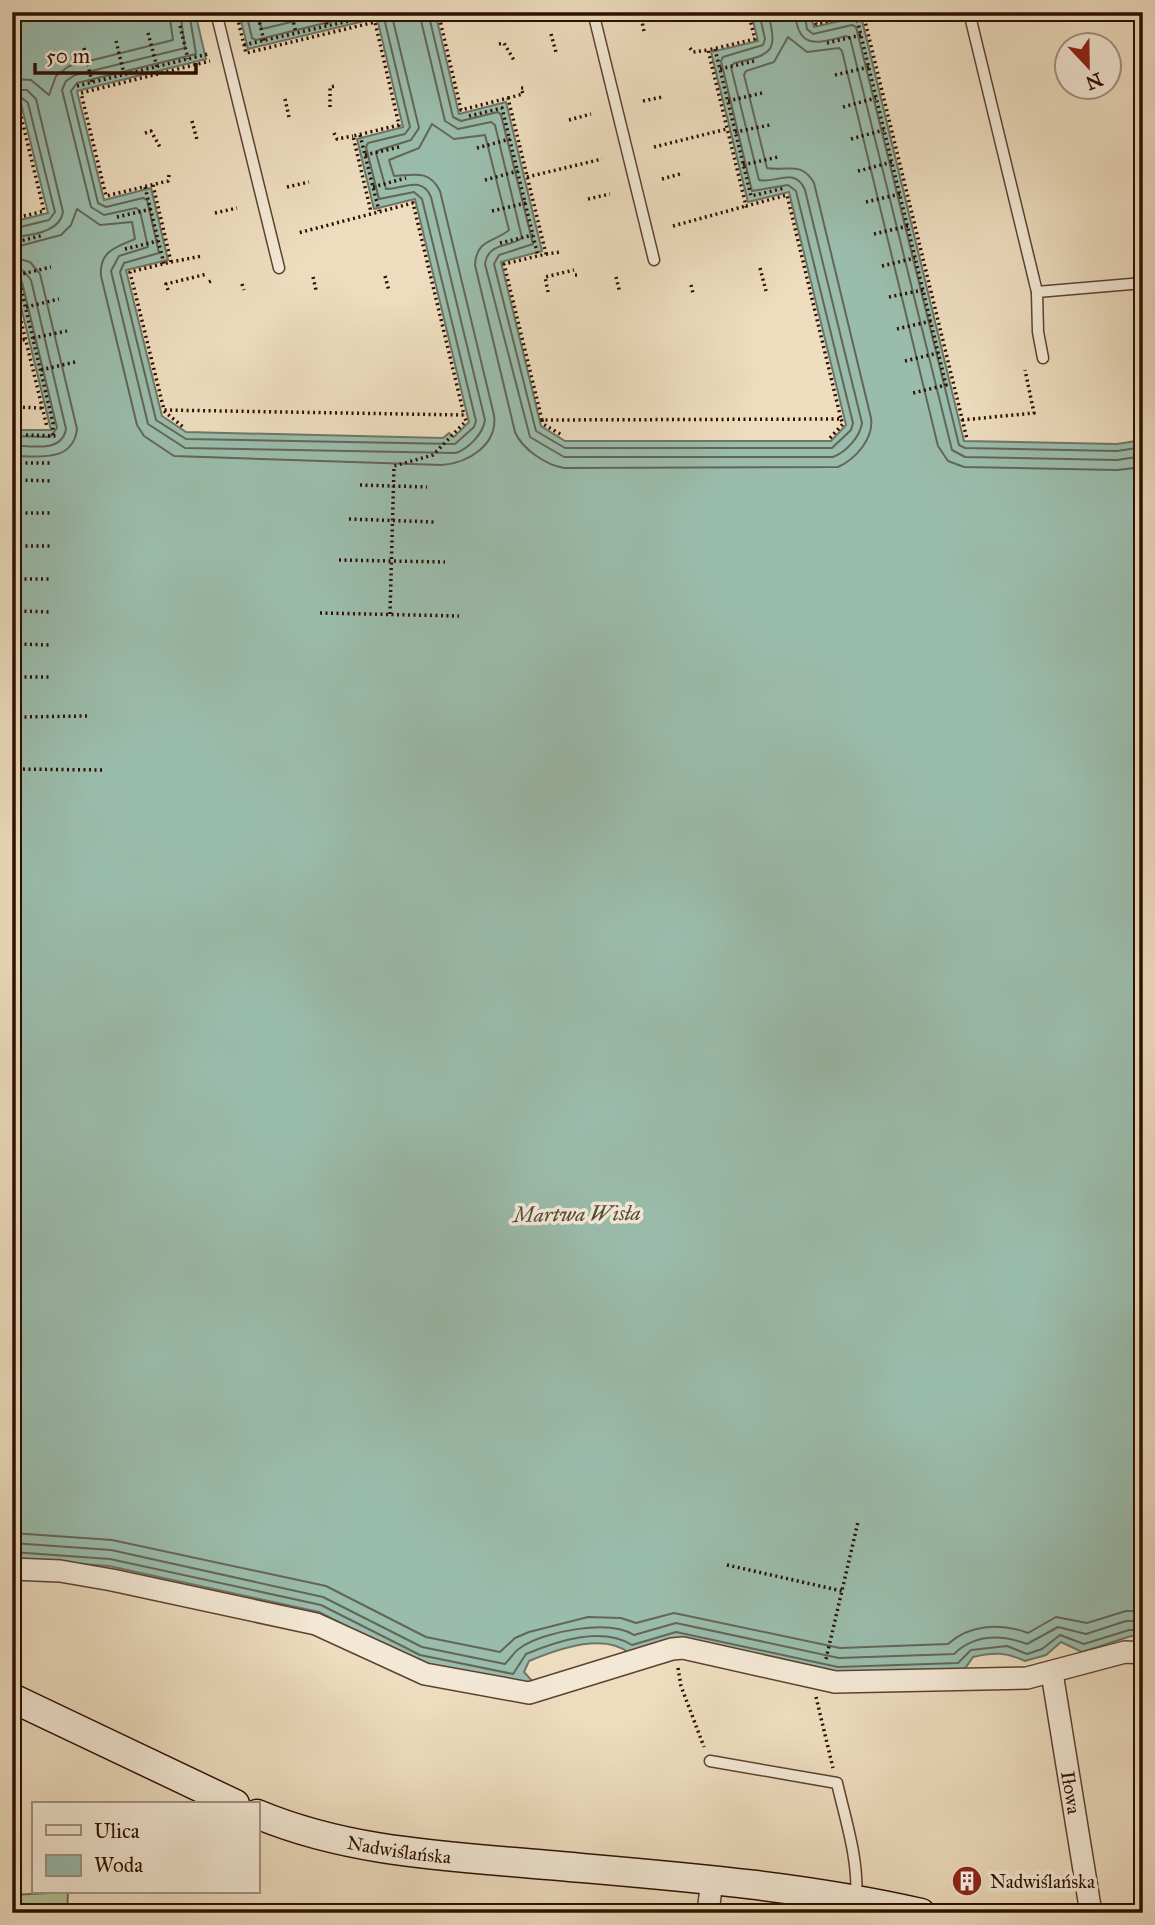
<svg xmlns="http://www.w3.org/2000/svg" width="1155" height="1925" viewBox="0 0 1155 1925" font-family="'IM FELL Great Primer',serif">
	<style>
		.green { fill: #b3c295; stroke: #70684a; stroke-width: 2 }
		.water { fill: #9abcac; stroke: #6e7767; stroke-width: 2 }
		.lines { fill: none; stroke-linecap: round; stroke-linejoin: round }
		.shore { stroke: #636656; stroke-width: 2 }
		.lane-casing { stroke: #5c4230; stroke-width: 13 }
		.street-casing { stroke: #5c4230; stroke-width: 24 }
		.secondary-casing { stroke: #2c0f00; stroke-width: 31 }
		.path { stroke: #2c0f00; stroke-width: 3.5; stroke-dasharray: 2 3.5; stroke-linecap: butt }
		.lane { stroke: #f3e8d5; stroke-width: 10 }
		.street { stroke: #f3e8d5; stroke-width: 21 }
		.secondary { stroke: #f3e8d5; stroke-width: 28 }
		.labels { text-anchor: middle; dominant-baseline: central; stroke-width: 7; stroke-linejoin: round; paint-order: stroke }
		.street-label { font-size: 19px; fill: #2c0f00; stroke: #f3e8d5 }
		.poi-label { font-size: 19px; fill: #2c0f00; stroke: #f3e8d5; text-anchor: start }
		.water-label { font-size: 21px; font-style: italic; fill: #524c3c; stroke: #f3e8d5 }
	</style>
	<rect width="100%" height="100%" fill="#eddcbe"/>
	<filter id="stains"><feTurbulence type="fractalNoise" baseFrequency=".00286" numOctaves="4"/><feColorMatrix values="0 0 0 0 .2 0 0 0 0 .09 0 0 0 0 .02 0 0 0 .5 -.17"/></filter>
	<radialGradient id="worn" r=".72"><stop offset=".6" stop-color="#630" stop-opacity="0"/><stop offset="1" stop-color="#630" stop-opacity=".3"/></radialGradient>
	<path class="green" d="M 68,1892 L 67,1913 L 12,1913 L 12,1895 Z"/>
	<path class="water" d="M 12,12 L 195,12 L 206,59 L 77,91 L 104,200 L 151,188 L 168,260 L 126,270 L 162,416 L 186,432 L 443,438 L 449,433 L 454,437 L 469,422 L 415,199 L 374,209 L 357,139 L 403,127 L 377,18 L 248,49 L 239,12 L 435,12 L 459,114 L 506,102 L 542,251 L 501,262 L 541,426 L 565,441 L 831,441 L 846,425 L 789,192 L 748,202 L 711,52 L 758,41 L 751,12 L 810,12 L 814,27 L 861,16 L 964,441 L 1117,444 L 1143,440 L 1143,1637 L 1131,1636 L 1082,1652 L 1061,1642 L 1046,1655 L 1025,1661 C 1006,1652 993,1652 973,1657 L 964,1670 L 838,1674 L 629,1653 C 604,1632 557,1649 529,1661 L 524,1672 L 534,1683 L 529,1684 L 417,1662 L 319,1612 L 109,1566 L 12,1559 L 12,430 L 51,430 L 12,270 L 12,222 L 48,213 L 21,104 L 12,106 Z"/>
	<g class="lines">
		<g class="shore">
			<path d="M 180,12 L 185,48 L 75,75 L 66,81 L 62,90 L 91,207 L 104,215 L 136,208 L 140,211 L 148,247 L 119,256 L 111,271 L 148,424 L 185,448 L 456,453 C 469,448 483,434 485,420 L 431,197 C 422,175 403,189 386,189 L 376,153 L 379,150 L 411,140 L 419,128 L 391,12"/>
			<path d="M 189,12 L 196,54 L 77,83 L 71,91 L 98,203 L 106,207 L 143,198 L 147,200 L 159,253 L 124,263 L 120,272 L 156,420 L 186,439 L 455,444 L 474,427 L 476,421 L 422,199 L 414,192 L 379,199 L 366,147 L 368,143 L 405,134 L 410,127 L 384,18 L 380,12"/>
			<path d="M 246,12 L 252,38 L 256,40 L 370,12"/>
			<path d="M 255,12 L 262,29 L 333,12"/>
			<path d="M 419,12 L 445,121 L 458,129 L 491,122 L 495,125 L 522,238 C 509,248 488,242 485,264 L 530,437 L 564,457 L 833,457 C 846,452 860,437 862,423 L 805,190 C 795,166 776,184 759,180 L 731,67 L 734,63 C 773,54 778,53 768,12"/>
			<path d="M 428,12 L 453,117 L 461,121 L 498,112 L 501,115 L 533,244 L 499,255 L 494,264 L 536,431 L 565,448 L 832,448 L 851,430 L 853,423 L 796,191 L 788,185 L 752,191 L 721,61 L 723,57 L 763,45 L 765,39 L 759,12"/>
			<path d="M 795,12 C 798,51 818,43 846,36 L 850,38 L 952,450 L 965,457 L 1117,460 L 1143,456"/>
			<path d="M 804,12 L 807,29 L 813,34 L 852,25 L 856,27 L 959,445 L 965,448 L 1117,451 L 1143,447"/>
			<path d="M 12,79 L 31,80 L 49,95 L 56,76 L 69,66 L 173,40 L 169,12"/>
			<path d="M 12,90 L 27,90 L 36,99 L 63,212 C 60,232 30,236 12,237"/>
			<path d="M 12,99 L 22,98 L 28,103 L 55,212 L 49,220 L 12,229"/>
			<path d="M 12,248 L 61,235 L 71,225 L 77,209 L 100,225 L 132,222 L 135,239 C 116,247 99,251 101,276 L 137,425 L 144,436 L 174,456 L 442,465 C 468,463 498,445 494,415 L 440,191 C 429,169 413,175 394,176 L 389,160 L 419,148 L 432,124 L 454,139 L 485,135 L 509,230 C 495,242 476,239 475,265 L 515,432 C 522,449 546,465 564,468 L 838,467 C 856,459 874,438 871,418 L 814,183 C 801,160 786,172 767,168 L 744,75 L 746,71 L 774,62 L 788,37 L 807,52 L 839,48 L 842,51 L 938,446 L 948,461 L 964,467 L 1117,470 L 1143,467"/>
			<path d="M 12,257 L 30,262 L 40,274 L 77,429 C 73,463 38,456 12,456"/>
			<path d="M 12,268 L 24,271 L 31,280 L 66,429 C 62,453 31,446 12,445"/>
			<path d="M 12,276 L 22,282 L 57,428 L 50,437 L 12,436"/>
			<path d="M 12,1533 L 112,1540 L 326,1586 L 426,1637 L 500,1652 L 515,1638 L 529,1632 L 588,1617 L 621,1618 L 636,1623 L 674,1613 L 840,1648 L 948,1644 C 970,1624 1001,1623 1028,1633 L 1056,1617 L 1087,1623 L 1126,1611 L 1143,1611"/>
			<path d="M 12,1543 L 111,1550 L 323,1597 L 422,1647 L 505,1664 C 510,1659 514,1652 520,1648 C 544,1631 609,1619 634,1635 L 676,1623 L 839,1658 L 954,1654 C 975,1634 1000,1634 1027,1644 L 1058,1627 L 1086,1634 L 1126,1621 L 1143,1621"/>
			<path d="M 12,1552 L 110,1559 L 321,1605 L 420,1655 L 513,1674 L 526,1654 C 557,1641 602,1626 632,1645 L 676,1632 L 838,1667 L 958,1663 L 971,1650 L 1007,1646 L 1027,1654 L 1042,1649 L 1060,1635 L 1084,1644 L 1129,1630 L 1143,1630"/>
		</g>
		<g class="lane-casing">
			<g id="lane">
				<path d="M 216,12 L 279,268"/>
				<path d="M 593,12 L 654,260"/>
				<path d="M 969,12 L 1037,292 L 1038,332 L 1043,358"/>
				<path d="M 1037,292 L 1143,283"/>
				<path d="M 710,1761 L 837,1783 C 846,1822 859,1860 856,1900"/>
			</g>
		</g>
		<g class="street-casing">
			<g id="street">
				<path d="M 12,1569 L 60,1571 L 112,1580 L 316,1624 L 425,1674 L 529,1693 L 672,1649 L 683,1648 L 835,1682 L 1027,1678 L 1125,1652 L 1143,1653"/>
				<path id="s1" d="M 1052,1673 L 1091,1913"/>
				<path d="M 708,1913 L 712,1879"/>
			</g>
		</g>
		<g class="secondary-casing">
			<g id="secondary">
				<path d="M 12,1698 L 235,1804"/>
				<path id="s2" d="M 257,1814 C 350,1853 449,1856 548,1865 C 673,1876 798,1885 921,1913"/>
			</g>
		</g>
		<g class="path">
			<path d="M 236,12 L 246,53 L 375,22 L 399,125 L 353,136 L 371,212"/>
			<path d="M 257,12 L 264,41"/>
			<path d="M 291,12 L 296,33"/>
			<path d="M 324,12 L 327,26"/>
			<path d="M 438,12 L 461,110 L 508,98 L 546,254 L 504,264 L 542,420 L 841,419 L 787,195 L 746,206 L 708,50 L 755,39 L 748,12"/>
			<path d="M 685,12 L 686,21"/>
			<path d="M 814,12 L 816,24 L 863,13 L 967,439"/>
			<path d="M 640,13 L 644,31"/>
			<path d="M 856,15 L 946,385 L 913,393"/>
			<path d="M 180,26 L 188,59"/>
			<path d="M 148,33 L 157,67"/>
			<path d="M 551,34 L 556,52"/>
			<path d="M 116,41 L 124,74"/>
			<path d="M 827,43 L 861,35"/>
			<path d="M 499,44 L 504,43 L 515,62"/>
			<path d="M 244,45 L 375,15"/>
			<path d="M 84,48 L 92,82"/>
			<path d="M 690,48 L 693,52 L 708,50"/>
			<path d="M 715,49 L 751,196 L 785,188"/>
			<path d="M 720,69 L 754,61"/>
			<path d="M 835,75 L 869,67"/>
			<path d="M 77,86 L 208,54"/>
			<path d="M 508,98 L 523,94 L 521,88 L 524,88"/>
			<path d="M 285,99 L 289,117"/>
			<path d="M 12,101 L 20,99"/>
			<path d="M 643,101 L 662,97"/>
			<path d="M 728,101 L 762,93"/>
			<path d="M 330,107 L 330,87 L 336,86"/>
			<path d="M 843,107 L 876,98"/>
			<path d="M 12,110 L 19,108 L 44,211 L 12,219"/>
			<path d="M 469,116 L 502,108 L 538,256"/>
			<path d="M 569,120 L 591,114"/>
			<path d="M 192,121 L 197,140"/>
			<path d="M 735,132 L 770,125"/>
			<path d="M 145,133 L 151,131 L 161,149"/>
			<path d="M 334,133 L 337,139 L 353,136"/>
			<path d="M 360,135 L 379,211"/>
			<path d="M 851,139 L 884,130"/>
			<path d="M 654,147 L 727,129"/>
			<path d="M 477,148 L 510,139"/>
			<path d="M 365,155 L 399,147"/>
			<path d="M 743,165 L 778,157"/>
			<path d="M 858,171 L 892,162"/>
			<path d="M 169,175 L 168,181 L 106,196 L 81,93 L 210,61"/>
			<path d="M 527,177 L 602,159"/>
			<path d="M 662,179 L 680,174"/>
			<path d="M 485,180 L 518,171"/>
			<path d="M 153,185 L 171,262 L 130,272 L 164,410 L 464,415 L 413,203 L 298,233"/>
			<path d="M 145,187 L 164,264"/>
			<path d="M 287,187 L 309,182"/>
			<path d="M 373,187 L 406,178"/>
			<path d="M 588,199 L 610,194"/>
			<path d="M 866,202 L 900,194"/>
			<path d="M 492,211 L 526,203"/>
			<path d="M 215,213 L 237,208"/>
			<path d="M 117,217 L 151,209"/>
			<path d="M 673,226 L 746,206"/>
			<path d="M 874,234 L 908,226"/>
			<path d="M 12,243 L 44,235"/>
			<path d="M 500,243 L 533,235"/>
			<path d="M 125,249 L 158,241"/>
			<path d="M 12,251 L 53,423 L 53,436"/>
			<path d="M 546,254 L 560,252"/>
			<path d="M 171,262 L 202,256"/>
			<path d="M 882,266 L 915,258"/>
			<path d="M 760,268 L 766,291"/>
			<path d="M 18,275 L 51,267"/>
			<path d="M 575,275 L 577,275"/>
			<path d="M 385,276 L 389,291"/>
			<path d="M 313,277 L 316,290"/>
			<path d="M 616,277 L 620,293"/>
			<path d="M 209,282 L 211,281"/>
			<path d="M 12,284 L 47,427"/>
			<path d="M 242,284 L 244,290"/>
			<path d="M 691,285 L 693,293"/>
			<path d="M 168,290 L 166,284 L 207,274"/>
			<path d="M 548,292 L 545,277 L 574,270"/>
			<path d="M 889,297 L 923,290"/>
			<path d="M 26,307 L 59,299"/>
			<path d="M 897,329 L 931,321"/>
			<path d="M 33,338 L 67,331"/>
			<path d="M 12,343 L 26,339"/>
			<path d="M 905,361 L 938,353"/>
			<path d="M 41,370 L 75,362"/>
			<path d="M 12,407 L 42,408"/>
			<path d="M 164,411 L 183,427"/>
			<path d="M 542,420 L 543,424 L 562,435"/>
			<path d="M 962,420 L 1034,413 L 1025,370"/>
			<path d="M 26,435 L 57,436"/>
			<path d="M 830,438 L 843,424 L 841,419"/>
			<path d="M 20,463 L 53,463"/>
			<path d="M 20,480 L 53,481"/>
			<path d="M 360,485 L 427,487"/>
			<path d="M 20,513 L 53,513"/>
			<path d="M 349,519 L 435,522"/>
			<path d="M 20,546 L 53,546"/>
			<path d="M 339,560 L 445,562"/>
			<path d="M 19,579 L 52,579"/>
			<path d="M 19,611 L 52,612"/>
			<path d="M 320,613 L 459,616"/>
			<path d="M 390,614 L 394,466 L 433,455 L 466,421 L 464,415"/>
			<path d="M 19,644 L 52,645"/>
			<path d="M 19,677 L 52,677"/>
			<path d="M 19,717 L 87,716"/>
			<path d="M 12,769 L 103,770"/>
			<path d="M 19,769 L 19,407"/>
			<path d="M 727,1565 L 842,1591"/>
			<path d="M 826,1659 L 858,1522"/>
			<path d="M 678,1668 L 681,1686 L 704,1747"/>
			<path d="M 816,1697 L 833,1768"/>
		</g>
		<use href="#lane" class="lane"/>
		<use href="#street" class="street"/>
		<use href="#secondary" class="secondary"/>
	</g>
	<defs>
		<g id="building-disc" transform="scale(1.575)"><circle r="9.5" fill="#8f2418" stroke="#f3e8d5"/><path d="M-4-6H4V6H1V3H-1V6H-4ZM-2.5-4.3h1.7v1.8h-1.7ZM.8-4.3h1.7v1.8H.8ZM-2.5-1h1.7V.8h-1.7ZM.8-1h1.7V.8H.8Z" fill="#fff"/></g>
	</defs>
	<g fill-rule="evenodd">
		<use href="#building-disc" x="967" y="1881"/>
	</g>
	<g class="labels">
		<g class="street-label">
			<text stroke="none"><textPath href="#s1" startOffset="121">Iłowa</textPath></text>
			<text stroke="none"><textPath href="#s2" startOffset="147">Nadwiślańska</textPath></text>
		</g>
		<g class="poi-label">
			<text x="990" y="1881">Nadwiślańska</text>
		</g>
		<g class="water-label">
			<text transform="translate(577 1214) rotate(-1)">Martwa Wisła</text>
		</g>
	</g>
	<rect width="1155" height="1925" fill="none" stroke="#eddcbe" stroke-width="42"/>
	<rect x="14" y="14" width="1127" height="1897" fill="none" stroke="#2c0f00" stroke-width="3.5"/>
	<rect x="21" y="21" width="1113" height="1883" fill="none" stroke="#2c0f00" stroke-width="2"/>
	<rect x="32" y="1802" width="228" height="91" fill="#f3e8d5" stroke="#a39180" stroke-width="2"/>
	<rect x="46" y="1825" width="35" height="10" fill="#f3e8d5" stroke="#a39180" stroke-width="2"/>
	<text x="94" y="1838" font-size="21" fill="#2c0f00">Ulica</text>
	<rect x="46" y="1855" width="35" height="21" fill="#9abcac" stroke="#a39180" stroke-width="2"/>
	<text x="94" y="1872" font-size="21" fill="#2c0f00">Woda</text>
	<g transform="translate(1088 66) rotate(158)"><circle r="33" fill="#f3e8d5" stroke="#a39180" stroke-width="2"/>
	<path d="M0-5L12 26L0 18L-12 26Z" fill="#8f2418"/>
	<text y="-10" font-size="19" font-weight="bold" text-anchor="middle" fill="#2c0f00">N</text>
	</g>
	<path d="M35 63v10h161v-10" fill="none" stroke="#2c0f00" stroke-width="3.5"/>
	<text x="46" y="63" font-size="21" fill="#2c0f00" stroke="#f3e8d5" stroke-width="5" paint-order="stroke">50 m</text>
	<rect width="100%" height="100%" filter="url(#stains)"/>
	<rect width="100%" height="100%" fill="url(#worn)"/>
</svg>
